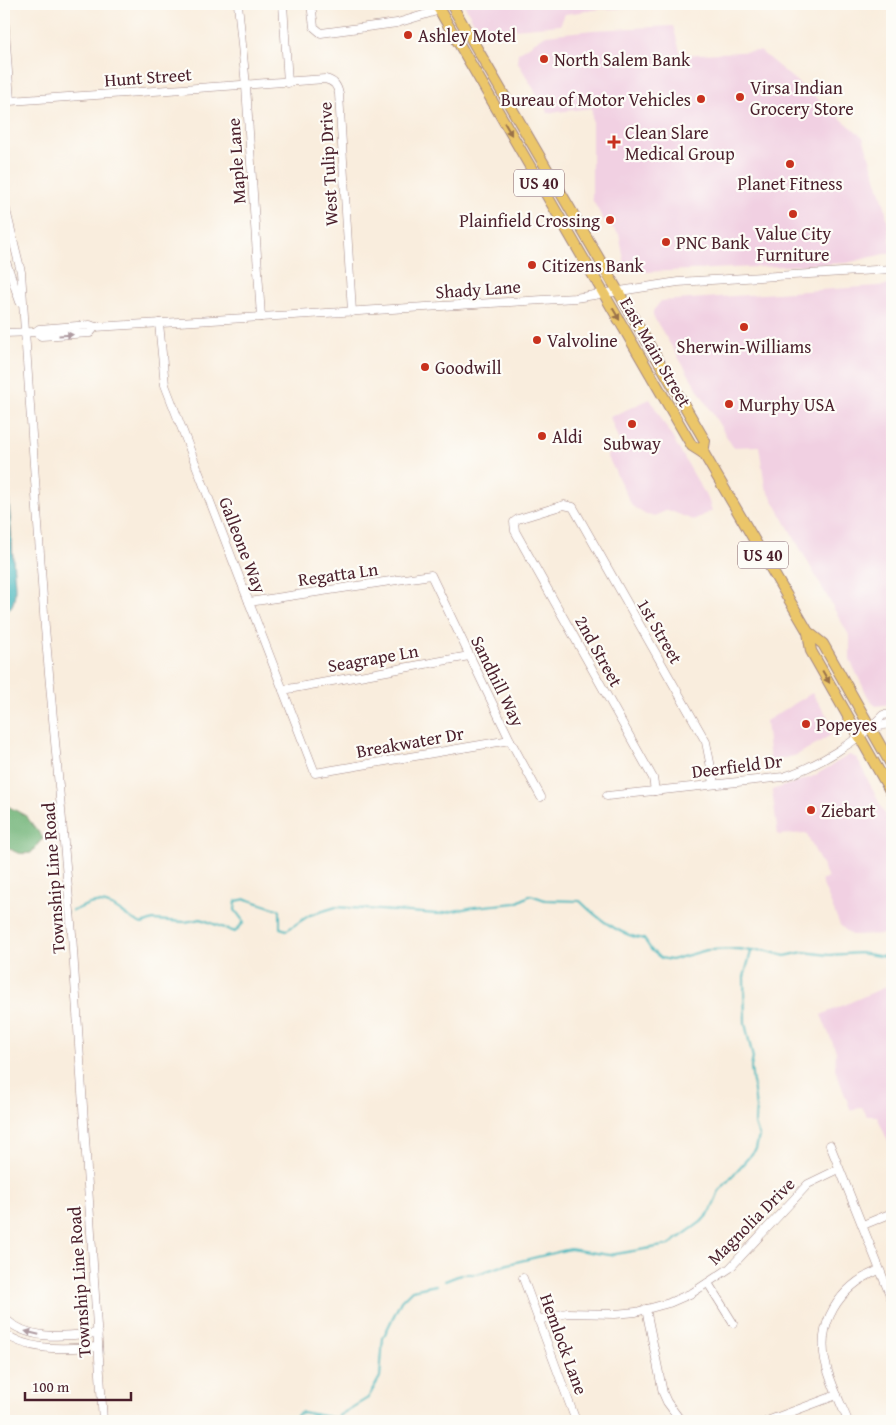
<svg xmlns="http://www.w3.org/2000/svg" width="896" height="1425" viewBox="0 0 896 1425" font-family="'Gentium Book Plus',serif">
	<style>
		.built { fill: #f1d0e2 }
		.forest { fill: #6eb276; stroke: #5c6850 }
		.water { fill: #47b7bd; stroke: #486b74 }
		.lines { fill: none; stroke-linecap: round; stroke-linejoin: round }
		.stream { stroke: #47b7bd; stroke-width: 2 }
		.minor-casing { stroke: #a28684; stroke-width: 9 }
		.major-casing { stroke: #a28684; stroke-width: 12 }
		.minor { stroke: #fff; stroke-width: 8 }
		.major { stroke: #ebc669; stroke-width: 10 }
		.oneway { fill: #9a724a }
		.oneway2 { fill: #ae9aa0 }
		.poi-dot { fill: #c8321e; stroke: #fdfcf7; stroke-width: 2 }
		.labels { text-anchor: middle; dominant-baseline: central; stroke-width: 4.5; stroke-linejoin: round; paint-order: stroke }
		.shield { fill: #fdfcf7; stroke: #806168; stroke-width: 1 }
		.shield-label { font-size: 16px; font-weight: bold; fill: #4a1f2b }
		.poi-label { font-size: 18px; fill: #4a1f2b; stroke: #fdfcf7; text-anchor: start }
		.street-label { font-size: 18px; fill: #4a1f2b; stroke: #fdfcf7 }
	</style>
	<rect width="100%" height="100%" fill="#fdfcf7"/>
	<filter id="ink" filterUnits="userSpaceOnUse"><feTurbulence type="fractalNoise" baseFrequency=".02" numOctaves="2"/><feDisplacementMap in="SourceGraphic" scale="10" xChannelSelector="R" yChannelSelector="G"/><feConvolveMatrix kernelMatrix="1 2 1 2 8 2 1 2 1" color-interpolation-filters="sRGB"/></filter>
	<filter id="wash" filterUnits="userSpaceOnUse"><feTurbulence type="fractalNoise" baseFrequency=".0096" numOctaves="4" result="noise"/><feDisplacementMap in="SourceGraphic" scale="20" xChannelSelector="R" yChannelSelector="G"/><feGaussianBlur stdDeviation="1.12" result="paint"/><feColorMatrix in="noise" values="0 0 0 0 0 0 0 0 0 0 0 0 0 0 0 0 0 1.4 0 .05"/><feComposite in="paint" operator="in"/></filter>
	<g filter="url(#wash)">
		<rect width="100%" height="100%" fill="#f9eddd"/>
		<g class="built">
			<path d="M 464,4 L 705,4 L 705,7 L 600,9 L 565,14 L 560,25 L 479,32 Z"/>
			<path d="M 673,26 L 681,55 L 760,51 L 863,137 L 885,206 L 892,252 L 847,263 L 645,272 L 625,265 L 619,234 L 603,219 L 592,199 L 592,108 L 548,113 L 517,61 L 518,53 L 546,35 L 593,30 Z"/>
			<path d="M 892,285 L 892,704 L 876,706 L 869,699 L 850,660 L 850,637 L 765,486 L 759,446 L 733,447 L 653,316 L 653,311 L 661,301 Z"/>
			<path d="M 650,399 L 708,499 L 712,511 L 693,520 L 668,510 L 654,516 L 646,515 L 632,506 L 607,455 L 622,450 L 610,417 Z"/>
			<path d="M 812,693 L 831,722 L 831,735 L 797,755 L 770,762 L 766,721 Z"/>
			<path d="M 849,755 L 857,758 L 892,829 L 892,934 L 851,935 L 840,925 L 821,880 L 828,877 L 806,833 L 778,835 L 772,790 L 814,776 Z"/>
			<path d="M 892,984 L 892,1151 L 877,1116 L 867,1116 L 862,1107 L 851,1111 L 835,1069 L 836,1051 L 821,1015 Z"/>
		</g>
		<path class="forest" d="M 4,804 L 26,816 L 43,838 L 31,853 C 18,855 14,852 4,844 Z"/>
		<path class="water" d="M 4,434 L 15,586 C 15,597 15,607 4,613 Z"/>
		<g class="lines">
			<g class="stream">
				<path d="M 53,903 L 58,911 L 67,913"/>
				<path d="M 72,911 C 79,909 88,903 95,903 C 114,901 125,918 142,924 L 153,920 L 185,922 L 201,919 L 235,932 L 244,922 L 235,910 L 236,901 L 246,899 L 280,910 L 280,928 L 287,930 L 310,915 L 336,907 L 438,914 L 474,907 L 516,903 L 531,895 L 545,900 L 580,901 C 598,919 619,935 644,939 L 652,951 L 661,958 L 671,960 L 707,950 L 739,949 L 751,951 L 764,950 L 785,956 L 803,952 L 829,955 L 860,953 L 892,958"/>
				<path d="M 445,1281 L 463,1274 L 477,1274 L 508,1264 L 570,1249 L 609,1255 L 669,1245 L 701,1222 L 711,1211 L 719,1191 L 756,1149 L 759,1136 L 755,1124 L 756,1108 L 751,1067 L 753,1058 L 745,1023 L 744,977 L 751,952"/>
				<path d="M 289,1421 L 302,1412 L 335,1418 L 368,1398 L 380,1377 L 383,1338 L 401,1301 L 412,1290 L 436,1285"/>
			</g>
		</g>
	</g>
	<g filter="url(#ink)">
		<g class="lines">
			<g class="minor-casing">
				<g id="minor">
					<path d="M 238,4 L 246,86 L 261,317"/>
					<path d="M 283,4 L 288,83"/>
					<path d="M 311,4 L 314,27 L 321,33 L 397,23 L 440,10"/>
					<path d="M 4,15 L 10,101 L 325,79 C 334,81 337,85 339,94 L 352,312"/>
					<path d="M 4,202 L 21,272 L 45,628 L 72,934 L 103,1421"/>
					<path d="M 4,256 L 20,302"/>
					<path d="M 159,323 L 165,385 L 315,773 L 510,740"/>
					<path d="M 35,332 L 39,329 L 90,325 L 95,327 L 575,298 L 678,282 L 892,269"/>
					<path d="M 4,333 L 35,332 L 41,336 L 90,333 L 95,327"/>
					<path d="M 249,602 L 431,575 L 510,740 L 541,797"/>
					<path d="M 283,690 L 469,656"/>
					<path d="M 872,728 L 892,723"/>
					<path d="M 655,791 L 653,778 L 515,531 L 514,522 L 518,519 L 564,505 L 573,507 L 706,742 L 714,783"/>
					<path d="M 607,796 L 783,777 C 816,767 860,740 883,715 L 892,714"/>
					<path d="M 830,1145 L 892,1300"/>
					<path d="M 863,1225 L 892,1213"/>
					<path d="M 523,1278 L 576,1421"/>
					<path d="M 708,1283 L 733,1323"/>
					<path d="M 646,1309 L 663,1393 L 667,1402 L 681,1421"/>
					<path d="M 4,1318 C 30,1342 65,1336 98,1333"/>
					<path d="M 538,1320 L 567,1313 L 615,1314 L 636,1312 L 669,1303 L 692,1293 L 730,1268 L 808,1184 L 839,1169"/>
					<path d="M 4,1333 C 31,1353 67,1348 98,1347"/>
					<path d="M 767,1421 L 837,1395"/>
					<path d="M 848,1421 C 841,1404 832,1386 827,1368 C 814,1324 840,1286 879,1270"/>
				</g>
			</g>
			<g class="major-casing">
				<g id="major">
					<path d="M 436,4 L 692,446 L 703,453"/>
					<path d="M 451,4 L 705,441 L 703,453"/>
					<path d="M 700,447 L 808,632 L 823,644 L 892,766"/>
					<path d="M 808,632 L 811,651 L 892,794"/>
				</g>
			</g>
			<use href="#minor" class="minor"/>
			<use href="#major" class="major"/>
		</g>
		<defs><path id="oneway-solid" d="M-6-.8H1V-3.2L6.5 0L1 3.2V.8H-6Z" transform="scale(1.25)"/></defs>
		<g class="oneway">
			<use href="#oneway-solid" transform="translate(508 129) rotate(60)"/>
			<use href="#oneway-solid" transform="translate(616 314) rotate(60)"/>
			<use href="#oneway-solid" transform="translate(826 677) rotate(60)"/>
		</g>
		<g class="oneway2">
			<use href="#oneway-solid" transform="translate(66 335) rotate(-3)"/>
			<use href="#oneway-solid" transform="translate(32 1333) rotate(-166)"/>
		</g>
	</g>
	<g class="poi-dot">
		<circle cx="408" cy="35" r="5"/>
		<circle cx="544" cy="59" r="5"/>
		<circle cx="740" cy="97" r="5"/>
		<circle cx="701" cy="99" r="5"/>
		<path d="M611.5 134.5h5v5h5v5h-5v5h-5v-5h-5v-5h5z"/>
		<circle cx="790" cy="164" r="5"/>
		<circle cx="793" cy="214" r="5"/>
		<circle cx="610" cy="220" r="5"/>
		<circle cx="666" cy="242" r="5"/>
		<circle cx="532" cy="265" r="5"/>
		<circle cx="744" cy="327" r="5"/>
		<circle cx="537" cy="340" r="5"/>
		<circle cx="425" cy="367" r="5"/>
		<circle cx="729" cy="404" r="5"/>
		<circle cx="632" cy="424" r="5"/>
		<circle cx="542" cy="436" r="5"/>
		<circle cx="806" cy="724" r="5"/>
		<circle cx="811" cy="810" r="5"/>
	</g>
	<g class="labels">
		<g class="shield">
			<rect x="514" y="169.5" width="50" height="27" rx="4"/>
			<rect x="738" y="541.5" width="50" height="27" rx="4"/>
		</g>
		<g class="shield-label">
			<text x="539" y="183">US 40</text>
			<text x="763" y="555">US 40</text>
		</g>
		<g class="poi-label">
			<text x="418" y="35">Ashley Motel</text>
			<text x="554" y="59">North Salem Bank</text>
			<text x="750" y="87">Virsa Indian<tspan x="750" dy="21">Grocery Store</tspan></text>
			<text x="691" y="99" text-anchor="end">Bureau of Motor Vehicles</text>
			<text x="625" y="132">Clean Slare<tspan x="625" dy="21">Medical Group</tspan></text>
			<text x="790" y="183" text-anchor="middle">Planet Fitness</text>
			<text x="600" y="220" text-anchor="end">Plainfield Crossing</text>
			<text x="793" y="233" text-anchor="middle">Value City<tspan x="793" dy="21">Furniture</tspan></text>
			<text x="676" y="242">PNC Bank</text>
			<text x="542" y="265">Citizens Bank</text>
			<text x="547" y="340">Valvoline</text>
			<text x="744" y="346" text-anchor="middle">Sherwin-Williams</text>
			<text x="435" y="367">Goodwill</text>
			<text x="739" y="404">Murphy USA</text>
			<text x="552" y="436">Aldi</text>
			<text x="632" y="443" text-anchor="middle">Subway</text>
			<text x="816" y="724">Popeyes</text>
			<text x="821" y="810">Ziebart</text>
		</g>
		<g class="street-label">
			<text transform="translate(148 77) rotate(-4)">Hunt Street</text>
			<text transform="translate(236 161) rotate(-94)">Maple Lane</text>
			<text transform="translate(328 164) rotate(-93)">West Tulip Drive</text>
			<text transform="translate(478 289) rotate(-4)">Shady Lane</text>
			<text transform="translate(656 352) rotate(60)">East Main Street</text>
			<text transform="translate(243 545) rotate(69)">Galleone Way</text>
			<text transform="translate(338 574) rotate(-8)">Regatta Ln</text>
			<text transform="translate(660 631) rotate(60)">1st Street</text>
			<text transform="translate(599 651) rotate(61)">2nd Street</text>
			<text transform="translate(373 658) rotate(-10)">Seagrape Ln</text>
			<text transform="translate(498 681) rotate(64)">Sandhill Way</text>
			<text transform="translate(410 742) rotate(-10)">Breakwater Dr</text>
			<text transform="translate(737 766) rotate(-7)">Deerfield Dr</text>
			<text transform="translate(53 878) rotate(-94)">Township Line Road</text>
			<text transform="translate(751 1221) rotate(-45)">Magnolia Drive</text>
			<text transform="translate(79 1282) rotate(-94)">Township Line Road</text>
			<text transform="translate(564 1344) rotate(70)">Hemlock Lane</text>
		</g>
	</g>
	<rect width="896" height="1425" fill="none" stroke="#fdfcf7" stroke-width="20"/>
	<path d="M25 1392v8h106v-8" fill="none" stroke="#4a1f2b" stroke-width="2.5"/>
	<text x="32" y="1392" font-size="15" fill="#4a1f2b" stroke="#fdfcf7" stroke-width="4" paint-order="stroke">100 m</text>
</svg>
